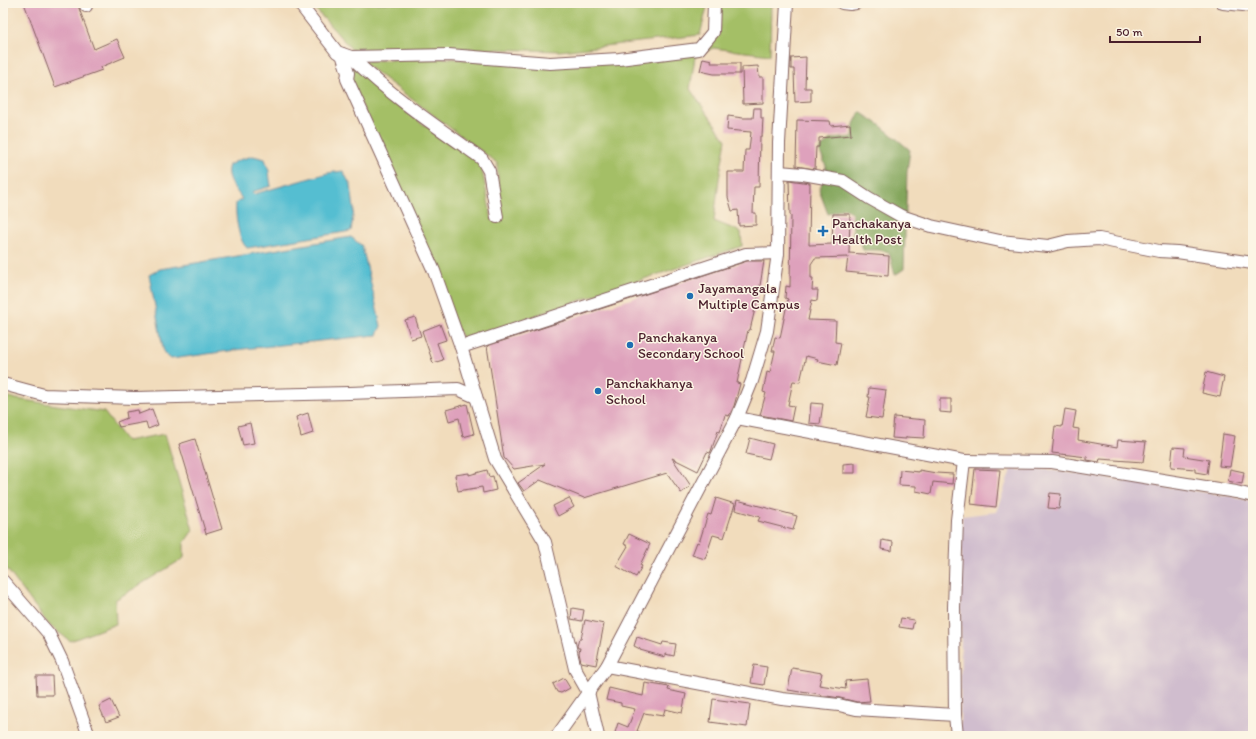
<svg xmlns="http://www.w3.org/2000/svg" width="1256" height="739" viewBox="0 0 1256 739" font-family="Itim,sans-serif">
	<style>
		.industrial { fill: #d0bdce }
		.green { fill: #a4bf66; stroke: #776f48 }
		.forest { fill: #83a65b; stroke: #666243 }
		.water { fill: #54bed1; stroke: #4f6e7e }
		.building { fill: #dea1bc }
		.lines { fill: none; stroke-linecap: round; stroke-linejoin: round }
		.minor-casing { stroke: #84615e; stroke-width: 14 }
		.minor { stroke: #fff; stroke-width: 12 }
		.poi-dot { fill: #1f6fb2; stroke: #fcf5e5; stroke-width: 1.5 }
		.labels { text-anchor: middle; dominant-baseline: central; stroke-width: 3; stroke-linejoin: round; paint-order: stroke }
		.poi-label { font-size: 14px; fill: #4a1f2b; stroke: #fcf5e5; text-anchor: start }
	</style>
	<rect width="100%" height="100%" fill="#fcf5e5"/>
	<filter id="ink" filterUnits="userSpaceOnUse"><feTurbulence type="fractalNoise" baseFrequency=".025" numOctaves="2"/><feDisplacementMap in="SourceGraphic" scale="8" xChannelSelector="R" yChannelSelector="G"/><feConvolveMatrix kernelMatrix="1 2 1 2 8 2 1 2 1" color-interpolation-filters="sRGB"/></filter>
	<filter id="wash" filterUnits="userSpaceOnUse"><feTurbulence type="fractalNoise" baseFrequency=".012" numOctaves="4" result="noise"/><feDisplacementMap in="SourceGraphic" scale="16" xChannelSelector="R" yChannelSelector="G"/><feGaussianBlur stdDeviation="0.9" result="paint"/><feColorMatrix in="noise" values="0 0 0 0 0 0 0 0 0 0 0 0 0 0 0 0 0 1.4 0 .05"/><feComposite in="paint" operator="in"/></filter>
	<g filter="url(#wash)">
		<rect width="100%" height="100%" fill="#f1dcbc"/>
		<path class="industrial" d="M 1011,470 L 1048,470 L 1236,497 L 1253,502 L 1253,736 L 960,736 L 962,516 L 996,512 Z"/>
		<g class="green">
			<path d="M 310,3 L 708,3 L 700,35 L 560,51 L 458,48 L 353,51 Z"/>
			<path d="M 722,3 L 771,3 L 770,55 L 713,48 L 695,57 L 690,89 L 726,140 L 719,179 L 714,221 L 741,232 L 742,246 L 471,337 L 463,341 L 351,80 L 349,62 L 415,119 L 455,144 L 481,165 L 492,220 L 501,223 L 497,163 L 361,61 L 445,58 L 549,67 L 697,53 L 719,35 Z"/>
			<path d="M 3,395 L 16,399 L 104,412 L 126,441 L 165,434 L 193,530 L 184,543 L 184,558 L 115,600 L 116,624 L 70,641 L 49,625 L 3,564 Z"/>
		</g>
		<path class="forest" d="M 860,112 L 880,125 L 910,150 L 907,172 L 904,269 L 895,275 L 889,252 L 878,250 L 863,250 L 861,242 L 852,238 L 853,231 L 852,213 L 845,208 L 828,214 L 819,190 L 823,181 L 826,166 L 819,150 L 831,139 L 853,137 L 854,124 Z"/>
		<g class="water">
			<path d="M 253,156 L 265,159 L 269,171 L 270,180 L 271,186 L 252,192 L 254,194 L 328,173 L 343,171 L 351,186 L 354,209 L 351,231 L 247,248 C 238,240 235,215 236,203 L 242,199 C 235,188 224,178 229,165 L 239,160 Z"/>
			<path d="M 351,237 L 362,246 L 381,326 L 377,335 L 243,349 L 171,359 L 164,353 L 149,275 L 160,269 Z"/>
		</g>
		<g id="blocks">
			<g class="building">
				<path d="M 24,3 L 77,3 L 94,49 L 117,39 L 125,57 L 101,67 L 102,70 L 55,87 Z"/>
				<path d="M 806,57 L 805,88 L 811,88 L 811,101 L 795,102 L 794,69 L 791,69 L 791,58 Z"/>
				<path d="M 703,58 L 712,60 L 711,63 L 740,63 L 740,74 L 714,74 L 700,71 Z"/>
				<path d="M 758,66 L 759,77 L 763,77 L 763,103 L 743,104 L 742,67 Z"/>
				<path d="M 754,108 L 761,108 L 761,118 L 763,118 L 762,136 L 760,136 L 759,187 L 754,187 L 753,213 L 756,213 L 756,225 L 739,226 L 738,210 L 732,211 L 728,197 L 728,172 L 744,172 L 745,150 L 749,150 L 751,132 L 727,130 L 728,116 L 743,118 L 753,118 Z"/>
				<path d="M 797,120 L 830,121 L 831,126 L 850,124 L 851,135 L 819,138 L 819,147 L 816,147 L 815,169 L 796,166 Z"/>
				<path d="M 789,180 L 810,183 L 809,245 L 832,244 L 833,214 L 850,214 L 849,253 L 889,256 L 888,276 L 846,272 L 848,257 L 815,258 L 811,264 L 811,278 L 813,278 L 812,290 L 818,290 L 817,301 L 812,300 L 808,320 L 836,321 L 835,342 L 841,343 L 837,365 L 817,361 L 818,359 L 806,356 L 800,382 L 793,381 L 788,405 L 794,406 L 791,421 L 760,415 L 766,393 L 763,392 L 767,372 L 770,373 L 775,351 L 772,351 L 775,337 L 780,338 L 788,299 L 785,298 L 786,286 L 790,287 L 791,215 L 790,215 Z"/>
				<path d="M 747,261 L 764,261 L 759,292 L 750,330 L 748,330 L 737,383 L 740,384 L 734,406 L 729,416 L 725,415 L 720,432 L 718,431 L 711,451 L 710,453 L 707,452 L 698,471 L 672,458 L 691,486 L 681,493 L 667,473 L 584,498 L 540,480 L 524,491 L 518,483 L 545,464 L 514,469 L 504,458 L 487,346 Z"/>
				<path d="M 415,317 L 421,336 L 411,339 L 405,320 Z"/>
				<path d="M 440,324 L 446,340 L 437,343 L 443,360 L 433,363 L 422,331 Z"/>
				<path d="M 1206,372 L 1224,377 L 1220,397 L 1202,393 Z"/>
				<path d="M 869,388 L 886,390 L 882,419 L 866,417 L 870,397 L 868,397 Z"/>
				<path d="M 940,399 L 951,399 L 951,413 L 940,412 Z"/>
				<path d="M 811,403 L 823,404 L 820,424 L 809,423 Z"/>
				<path d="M 467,404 L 474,434 L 463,437 L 459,418 L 449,421 L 446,410 Z"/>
				<path d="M 152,409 L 158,425 L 148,429 L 146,422 L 119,427 L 117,422 L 127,418 L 126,412 L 138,410 L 139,414 Z"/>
				<path d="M 1065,409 L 1076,411 L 1073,428 L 1079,429 L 1078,440 L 1117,447 L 1118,440 L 1146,442 L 1143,462 L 1100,459 L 1099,462 L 1087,460 L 1087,457 L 1052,453 L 1055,426 L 1062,427 Z"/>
				<path d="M 308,413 L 313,433 L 301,437 L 296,417 Z"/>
				<path d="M 894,417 L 925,420 L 924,438 L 906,437 L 906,439 L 892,438 Z"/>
				<path d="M 250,423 L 254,443 L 243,445 L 238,426 Z"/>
				<path d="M 1223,434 L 1235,436 L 1230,467 L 1219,466 Z"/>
				<path d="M 750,438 L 773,444 L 769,459 L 746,454 Z"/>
				<path d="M 195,439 L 222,529 L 206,534 L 179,444 Z"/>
				<path d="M 1173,447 L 1185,448 L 1184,456 L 1209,460 L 1207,474 L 1195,472 L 1195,469 L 1171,467 Z"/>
				<path d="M 855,463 L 855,473 L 843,473 L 843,464 Z"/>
				<path d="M 975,469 L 1000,470 L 996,507 L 971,504 Z"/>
				<path d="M 1230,469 L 1244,472 L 1242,484 L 1228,481 Z"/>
				<path d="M 487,470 L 489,477 L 493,476 L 496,490 L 483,493 L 482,487 L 458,491 L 455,475 L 469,473 L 469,475 Z"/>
				<path d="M 900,470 L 919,472 L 919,470 L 936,473 L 953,474 L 952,484 L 933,482 L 931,494 L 916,491 L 916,486 L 899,485 Z"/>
				<path d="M 1050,493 L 1061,494 L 1059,509 L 1048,508 Z"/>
				<path d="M 569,498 L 574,507 L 558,516 L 553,506 Z"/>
				<path d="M 716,498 L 735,504 L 724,538 L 713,535 L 705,559 L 692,555 L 697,542 L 699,543 L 708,514 L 711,515 Z"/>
				<path d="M 737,500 L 797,516 L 793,530 L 758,521 L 760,517 L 735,510 Z"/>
				<path d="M 629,534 L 650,544 L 640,565 L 642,566 L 636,577 L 616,566 L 628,546 L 624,544 Z"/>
				<path d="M 882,540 L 893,542 L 892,551 L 881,549 Z"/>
				<path d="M 572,608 L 584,610 L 582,621 L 571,619 Z"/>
				<path d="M 901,618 L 914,620 L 912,629 L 899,627 Z"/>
				<path d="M 585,620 L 604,624 L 596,665 L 581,662 L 579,653 L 580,648 L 578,648 L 577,646 L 579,639 L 581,639 Z"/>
				<path d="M 637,637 L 662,645 L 663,642 L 676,644 L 674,656 L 665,654 L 665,657 L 640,650 L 640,649 L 634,646 Z"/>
				<path d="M 754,665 L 767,667 L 764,685 L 751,683 Z"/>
				<path d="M 792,668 L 822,673 L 819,685 L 846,689 L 845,681 L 867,679 L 870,701 L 857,702 L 840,698 L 820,695 L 820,694 L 801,691 L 800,692 L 788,690 Z"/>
				<path d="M 36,676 L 52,676 L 53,695 L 37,695 Z"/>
				<path d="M 564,678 L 570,688 L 561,693 L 557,692 L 553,684 Z"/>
				<path d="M 645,683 L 669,687 L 668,690 L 686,694 L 682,713 L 665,709 L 663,716 L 644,713 L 637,731 L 649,736 L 614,736 L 618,723 L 628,727 L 635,709 L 621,706 L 621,703 L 606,700 L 609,688 L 643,696 Z"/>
				<path d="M 713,699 L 750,704 L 747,727 L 710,722 Z"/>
				<path d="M 111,700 L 119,717 L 106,722 L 99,706 Z"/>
			</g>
		</g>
	</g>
	<g filter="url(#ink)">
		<use href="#blocks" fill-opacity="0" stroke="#84615e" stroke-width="1"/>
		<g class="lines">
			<g class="minor-casing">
				<g id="minor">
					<path d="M 86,3 L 86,6"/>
					<path d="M 299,3 L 337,52 L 351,57 L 449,55 L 550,63 L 619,59 L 699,49 L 713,32 L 714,3"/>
					<path d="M 842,3 L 850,4 L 856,3"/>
					<path d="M 1223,3 L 1253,6"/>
					<path d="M 342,54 L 348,73 L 347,79 L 434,271 L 461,347 L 495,459 L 545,542 L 575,669 L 588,692 L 598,736"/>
					<path d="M 351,57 C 389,94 431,123 474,153 L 482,159 L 489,171 L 497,217"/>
					<path d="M 779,172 L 803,174 L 843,181 L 869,198 L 901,216 L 931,226 L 1000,241 L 1048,246 L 1068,241 L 1099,239 L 1159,251 L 1177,252 L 1253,263"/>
					<path d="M 461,347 L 746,254 L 778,253"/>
					<path d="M 3,384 L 44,395 L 135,398 L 349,393 L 458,389 L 476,397"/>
					<path d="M 737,418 L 964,461 L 957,520 L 954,607 L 955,715"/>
					<path d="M 964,461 L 1052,462 L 1236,492 L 1253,496"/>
					<path d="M 3,581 L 49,634 L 62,661 L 89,736"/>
					<path d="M 607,666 L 782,699 L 839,705 L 856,709 L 955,715 L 957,736"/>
					<path d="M 557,736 L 607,666 L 737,418 L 752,381 L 767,331 L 778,253 L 779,143 L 787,3"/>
				</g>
			</g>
			<use href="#minor" class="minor"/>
		</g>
	</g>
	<g class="poi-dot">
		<path d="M821 225h4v4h4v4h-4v4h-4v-4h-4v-4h4z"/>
		<circle cx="690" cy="296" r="4"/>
		<circle cx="630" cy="345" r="4"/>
		<circle cx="598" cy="391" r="4"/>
	</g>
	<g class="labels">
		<g class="poi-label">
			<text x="832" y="223">Panchakanya<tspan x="832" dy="16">Health Post</tspan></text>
			<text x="698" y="288">Jayamangala<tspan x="698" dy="16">Multiple Campus</tspan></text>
			<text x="638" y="337">Panchakanya<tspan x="638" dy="16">Secondary School</tspan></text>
			<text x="606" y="383">Panchakhanya<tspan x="606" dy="16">School</tspan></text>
		</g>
	</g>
	<rect width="1256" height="739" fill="none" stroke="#fcf5e5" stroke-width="16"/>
	<path d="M1110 36v6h90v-6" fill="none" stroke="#4a1f2b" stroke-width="2"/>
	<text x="1116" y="36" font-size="12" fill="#4a1f2b" stroke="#fcf5e5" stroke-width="3" paint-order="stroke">50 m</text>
</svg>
